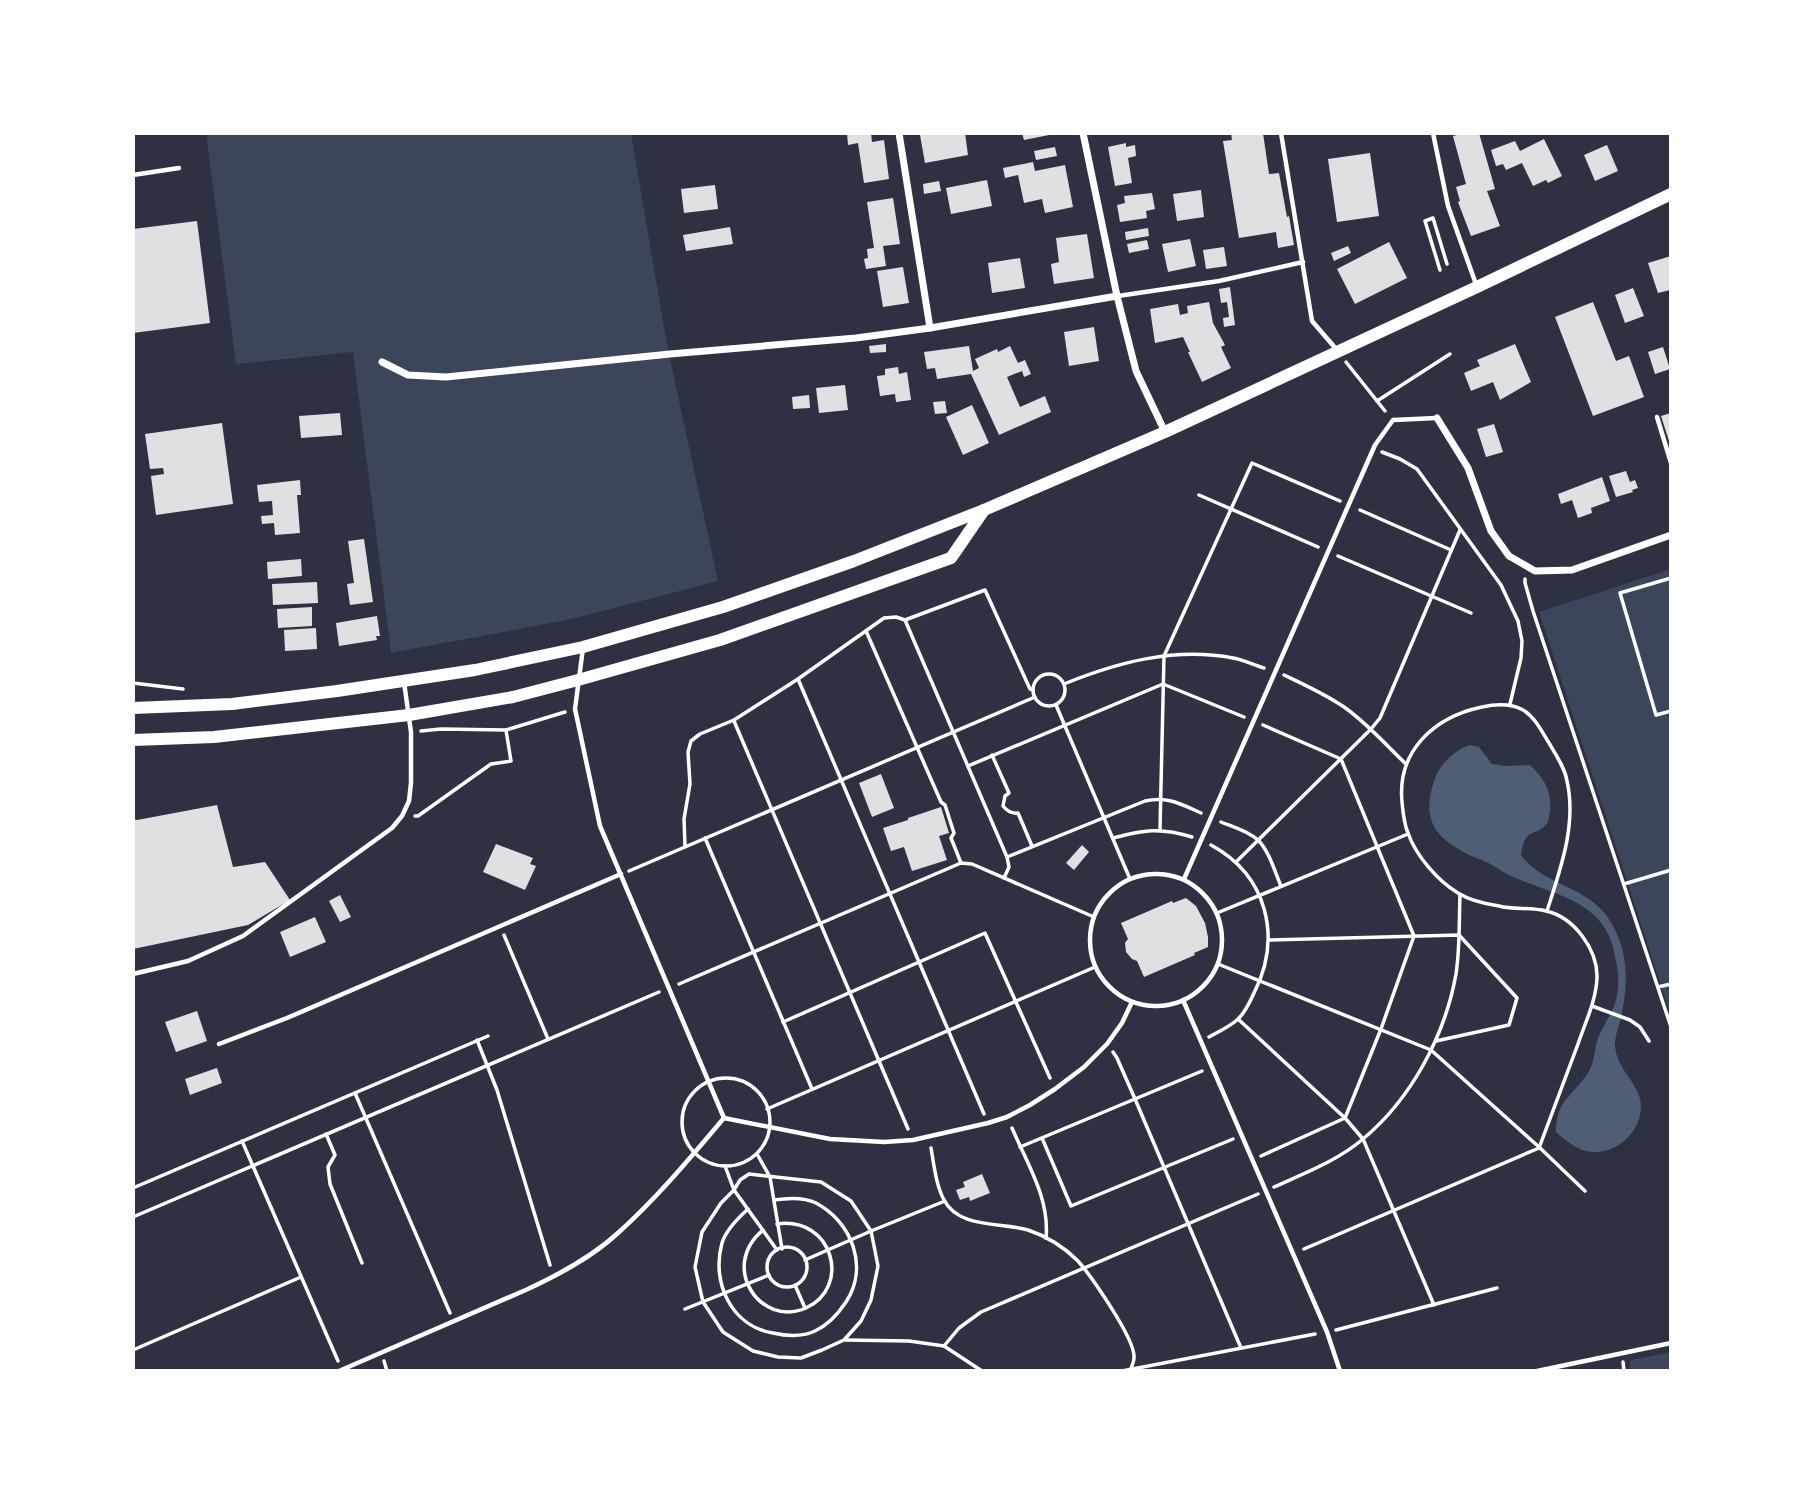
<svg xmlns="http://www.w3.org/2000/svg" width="1804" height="1504" viewBox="0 0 1804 1504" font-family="'Noto Sans',sans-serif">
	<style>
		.green { fill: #3c4559 }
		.water { fill: #4f5d75 }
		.building { fill: #e0e0e3 }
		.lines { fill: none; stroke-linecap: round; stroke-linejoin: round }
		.path { stroke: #fff; stroke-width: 3.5 }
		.service { stroke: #fff; stroke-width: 4.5 }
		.minor { stroke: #fff; stroke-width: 7 }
		.primary { stroke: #fff; stroke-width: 12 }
	</style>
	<rect width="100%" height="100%" fill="#2d3142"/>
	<g class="green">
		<path d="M 206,133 L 631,133 L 667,345 L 718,581 L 572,619 L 391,653 L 353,352 L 236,364 Z"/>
		<path d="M 1671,569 L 1671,1016 L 1539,612 Z"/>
		<path d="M 1671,1352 L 1671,1371 L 1630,1371 L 1630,1360 Z"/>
	</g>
	<path class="water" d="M 1470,745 L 1479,747 L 1492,764 L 1505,766 L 1530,765 C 1544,778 1552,791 1550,811 C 1549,814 1549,819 1548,822 C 1537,839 1525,824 1521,855 C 1546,890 1597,884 1617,934 C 1629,962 1627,989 1621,1018 C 1619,1026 1615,1036 1615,1044 C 1615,1069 1641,1084 1641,1106 C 1641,1131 1618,1154 1592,1152 C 1578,1151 1566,1141 1556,1132 C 1556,1100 1572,1097 1588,1073 C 1595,1062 1594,1050 1598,1038 C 1603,1025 1613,1013 1616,1000 C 1621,982 1617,965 1613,947 C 1600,898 1549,894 1509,875 C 1501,871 1494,865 1486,862 C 1478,858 1469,856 1462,851 C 1431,834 1423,815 1434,781 C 1439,765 1453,751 1470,745 Z"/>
	<g class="building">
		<path d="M 847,133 L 871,133 L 872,142 L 884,140 L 889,179 L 864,183 L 858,143 L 848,145 Z"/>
		<path d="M 932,133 L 965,133 L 968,155 L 925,163 L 920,135 Z"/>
		<path d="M 1022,133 L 1054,133 L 1054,134 L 1024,140 Z"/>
		<path d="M 1231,133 L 1263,133 L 1269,174 L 1279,173 L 1287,217 L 1289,216 L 1294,245 L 1278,248 L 1276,232 L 1239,238 L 1223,141 L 1232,140 Z"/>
		<path d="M 1461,133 L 1479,133 L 1495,189 L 1487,191 L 1500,226 L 1471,236 L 1458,202 L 1460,201 L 1456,187 L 1466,184 L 1453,136 L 1461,134 Z"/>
		<path d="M 1544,139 L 1562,176 L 1548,183 L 1546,180 L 1533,186 L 1522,163 L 1506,170 L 1503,164 L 1496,166 L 1491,150 L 1515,141 L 1520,151 Z"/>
		<path d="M 1126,143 L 1126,147 L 1135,145 L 1136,156 L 1128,158 L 1132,183 L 1115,186 L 1108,147 Z"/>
		<path d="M 1607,145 L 1618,171 L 1595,181 L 1584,155 Z"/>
		<path d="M 1055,147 L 1057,156 L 1036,160 L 1034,151 Z"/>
		<path d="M 1370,153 L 1379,216 L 1337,222 L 1328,159 Z"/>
		<path d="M 1033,162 L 1035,171 L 1065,165 L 1073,207 L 1045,213 L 1042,199 L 1024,203 L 1018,175 L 1005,178 L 1003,168 Z"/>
		<path d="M 987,180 L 992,206 L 951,214 L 946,188 Z"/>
		<path d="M 939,181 L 941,191 L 924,194 L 923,184 Z"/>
		<path d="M 715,185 L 718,209 L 684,213 L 681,189 Z"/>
		<path d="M 1201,190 L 1204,217 L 1177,221 L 1173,194 Z"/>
		<path d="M 1152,193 L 1155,209 L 1146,211 L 1147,218 L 1120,222 L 1117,205 L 1125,203 L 1124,196 Z"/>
		<path d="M 893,198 L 900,244 L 883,246 L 886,266 L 866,269 L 864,259 L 868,258 L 867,249 L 874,248 L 867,202 Z"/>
		<path d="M 197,221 L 210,323 L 133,333 L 133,229 Z"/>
		<path d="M 730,227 L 733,244 L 686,251 L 683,235 Z"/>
		<path d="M 1148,228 L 1149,236 L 1126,240 L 1125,232 Z"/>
		<path d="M 1087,234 L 1094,278 L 1054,284 L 1051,264 L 1059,262 L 1056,238 Z"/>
		<path d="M 1190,239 L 1196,266 L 1168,272 L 1162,244 Z"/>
		<path d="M 1147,240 L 1149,249 L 1129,253 L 1127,244 Z"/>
		<path d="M 1389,242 L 1407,278 L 1355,304 L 1337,269 Z"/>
		<path d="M 1348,246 L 1351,253 L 1334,261 L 1331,253 Z"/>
		<path d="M 1224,247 L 1227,266 L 1206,269 L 1203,250 Z"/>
		<path d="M 1671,256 L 1670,290 L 1658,293 L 1648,263 Z"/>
		<path d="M 1020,258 L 1025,288 L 992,293 L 988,263 Z"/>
		<path d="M 903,267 L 909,303 L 883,307 L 877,271 Z"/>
		<path d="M 1230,287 L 1235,325 L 1224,327 L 1223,318 L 1229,317 L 1227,302 L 1221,303 L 1219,289 Z"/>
		<path d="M 1633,288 L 1644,316 L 1625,323 L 1615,295 Z"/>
		<path d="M 1209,302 L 1213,323 L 1225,345 L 1221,347 L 1231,368 L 1202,382 L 1188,352 L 1190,352 L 1183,337 L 1155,343 L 1150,309 L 1178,304 L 1180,315 L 1188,313 L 1187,306 Z"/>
		<path d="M 1593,302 L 1616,361 L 1629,356 L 1644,397 L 1593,416 L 1555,317 Z"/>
		<path d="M 1094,327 L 1099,361 L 1069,366 L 1064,332 Z"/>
		<path d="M 886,344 L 886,352 L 870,353 L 869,346 Z"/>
		<path d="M 1515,344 L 1531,382 L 1500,400 L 1493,382 L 1471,391 L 1464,373 L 1480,366 L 1477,360 Z"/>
		<path d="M 969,346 L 973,371 L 979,368 L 975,359 L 997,349 L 998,352 L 1010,346 L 1018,363 L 1025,360 L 1031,374 L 1024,377 L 1022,371 L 1007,377 L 1020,407 L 1045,396 L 1051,412 L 999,435 L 971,374 L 937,379 L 935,368 L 927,369 L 924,352 Z"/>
		<path d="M 1663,347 L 1670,369 L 1655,374 L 1648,352 Z"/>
		<path d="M 898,367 L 899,374 L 907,372 L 911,400 L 896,402 L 895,394 L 880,396 L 877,376 L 885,375 L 885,369 Z"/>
		<path d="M 845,385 L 848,410 L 819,413 L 816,388 Z"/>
		<path d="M 809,395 L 810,408 L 793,409 L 792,397 Z"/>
		<path d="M 945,401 L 947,413 L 935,414 L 933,402 Z"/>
		<path d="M 972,405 L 989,443 L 963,455 L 946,417 Z"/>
		<path d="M 340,413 L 342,435 L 301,438 L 299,416 Z"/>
		<path d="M 1671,413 L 1671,444 L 1670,444 L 1661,416 Z"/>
		<path d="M 222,423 L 233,504 L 156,515 L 151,476 L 164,474 L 163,468 L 150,469 L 145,434 Z"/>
		<path d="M 1494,424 L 1503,452 L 1486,457 L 1477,429 Z"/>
		<path d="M 1626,471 L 1630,482 L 1635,480 L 1638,488 L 1632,490 L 1633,492 L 1616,497 L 1609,476 Z"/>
		<path d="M 1602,477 L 1610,501 L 1591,508 L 1592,513 L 1578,518 L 1572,500 L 1561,504 L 1558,494 Z"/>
		<path d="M 300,480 L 301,495 L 297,495 L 300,533 L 275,535 L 274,523 L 262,524 L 261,516 L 273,515 L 272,501 L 259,502 L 257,485 Z"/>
		<path d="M 364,539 L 373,602 L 350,605 L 347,584 L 354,583 L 348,541 Z"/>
		<path d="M 301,559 L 302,576 L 268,579 L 267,562 Z"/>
		<path d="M 317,582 L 318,603 L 273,605 L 272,584 Z"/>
		<path d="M 312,607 L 312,626 L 278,628 L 277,609 Z"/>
		<path d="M 377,616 L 380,636 L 376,636 L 377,640 L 339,646 L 336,623 Z"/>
		<path d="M 316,628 L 317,649 L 285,651 L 284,630 Z"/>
		<path d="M 881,774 L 894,808 L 872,817 L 859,783 Z"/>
		<path d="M 217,805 L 233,867 L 265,862 L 290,900 L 248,925 L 133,949 L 133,819 L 137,820 Z"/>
		<path d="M 941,807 L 949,833 L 939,836 L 947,860 L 912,871 L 904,847 L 891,851 L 883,828 L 908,820 L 908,818 Z"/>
		<path d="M 496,844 L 533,858 L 530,864 L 536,866 L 525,890 L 483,872 Z"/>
		<path d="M 1082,845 L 1089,852 L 1074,870 L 1066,863 Z"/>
		<path d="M 340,895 L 351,917 L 340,922 L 329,901 Z"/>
		<path d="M 1186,898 L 1196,906 L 1205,923 L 1208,937 L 1208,947 L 1194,953 L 1195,955 L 1144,977 L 1137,961 L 1132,959 L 1126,952 L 1125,943 L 1128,939 L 1121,923 L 1172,901 L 1173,903 Z"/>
		<path d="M 315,917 L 326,942 L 290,957 L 280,932 Z"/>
		<path d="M 197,1011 L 207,1041 L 176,1052 L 165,1022 Z"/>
		<path d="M 217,1068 L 222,1083 L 190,1095 L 185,1079 Z"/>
		<path d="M 982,1174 L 990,1193 L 970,1201 L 969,1197 L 960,1200 L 956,1190 L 965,1187 L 963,1182 Z"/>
	</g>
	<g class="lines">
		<g class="path">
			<path d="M 1440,270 L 1425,221 L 1433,218 L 1447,264"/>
			<path d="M 1346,362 L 1385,411"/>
			<path d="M 1377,401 L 1450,354"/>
			<path d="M 1382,452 L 1400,459 L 1417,469 L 1501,585 L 1518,621 L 1522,641 L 1521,658 L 1510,704"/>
			<path d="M 1199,495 L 1318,547"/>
			<path d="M 1360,510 L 1451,550"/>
			<path d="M 1338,556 L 1471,613"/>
			<path d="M 1671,578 L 1620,593 L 1656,715 L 1671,711"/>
			<path d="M 1525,579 L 1525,583 L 1533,611 L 1671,1027"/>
			<path d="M 905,620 L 985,590 L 1030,689 L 1033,690"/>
			<path d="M 866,631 L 941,802 L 945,805 L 954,833 L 951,838 L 961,863"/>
			<circle cx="1049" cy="690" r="16"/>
			<path d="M 1284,675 C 1305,685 1325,694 1344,707 C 1367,723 1386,745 1406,764"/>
			<path d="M 798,679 L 984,1114"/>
			<path d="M 133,683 L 183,689"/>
			<path d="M 1064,684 C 1118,662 1175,647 1233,658 C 1244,660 1254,665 1264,668"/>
			<path d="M 1056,705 L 1130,879"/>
			<path d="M 734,721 L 908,1129"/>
			<path d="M 421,731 L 441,729 L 506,730"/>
			<path d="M 992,755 L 1009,793 L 1005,796 L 1003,806 C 1007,811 1011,814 1018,813 L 1032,846"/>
			<path d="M 968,766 L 1163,684 L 1244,717"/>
			<path d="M 415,816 L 418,816 L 491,764 L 511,761 L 506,730 L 565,712"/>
			<path d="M 1221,822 C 1233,827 1248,831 1258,840 C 1269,851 1275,872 1281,886"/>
			<path d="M 1160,829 L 1164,656 L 1252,463 L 1340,501"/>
			<path d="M 705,838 L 812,1089"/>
			<path d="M 1113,838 C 1144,830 1160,827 1192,837"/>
			<path d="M 685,846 L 684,819 L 690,784 L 688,752 L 691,741 L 700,734 L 734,720 L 759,704 L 798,679 L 884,618 L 896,617 L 905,620 L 1007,857 L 1009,867 L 1004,878"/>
			<path d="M 1007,857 L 1145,801 C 1168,796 1181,804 1201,813"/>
			<path d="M 1236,862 L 1371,729 L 1380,718 L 1460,530"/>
			<path d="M 629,871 L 1035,697"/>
			<path d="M 1624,884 L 1671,870"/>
			<path d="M 1217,913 L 1408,834"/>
			<path d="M 504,935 L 548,1039"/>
			<path d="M 1269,940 L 1459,935 L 1517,998 L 1509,1025 L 1436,1041"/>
			<path d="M 1218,964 L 1431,1050 L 1539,1147 L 1585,1191"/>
			<path d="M 679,984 L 961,863 L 972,864 L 1094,917"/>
			<path d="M 1658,987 L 1671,984"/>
			<path d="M 1592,1006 L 1630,1020 L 1640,1027 L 1649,1041"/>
			<path d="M 1238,1019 L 1345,1118 L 1363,1139 L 1434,1305"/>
			<path d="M 783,1022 L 985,933 L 1050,1078"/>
			<path d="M 1209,1037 C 1218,1032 1229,1027 1237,1020 C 1244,1014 1250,1002 1254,993 C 1282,938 1268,876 1211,845"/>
			<path d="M 477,1040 L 497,1090 L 550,1265"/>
			<path d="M 1113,1052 L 1117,1058 L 1135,1099 L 1241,1348"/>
			<circle cx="726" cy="1122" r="44"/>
			<path d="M 355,1093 L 450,1313"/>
			<path d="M 767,1109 L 1095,967"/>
			<path d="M 1012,1128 C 1027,1163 1050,1199 1046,1238"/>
			<path d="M 326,1134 L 335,1155 L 328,1167 L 330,1184 L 362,1263"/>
			<path d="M 1042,1138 L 1071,1206 L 1233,1139"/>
			<path d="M 242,1141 L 338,1361"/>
			<path d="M 1020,1147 L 1202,1071"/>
			<path d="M 931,1148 C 934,1165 936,1185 944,1200 C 959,1229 1002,1222 1028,1230 C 1046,1236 1064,1247 1078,1261 C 1091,1276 1136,1340 1134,1358 C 1134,1362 1132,1365 1131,1369"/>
			<path d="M 757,1154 L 770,1177 L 782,1249"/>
			<path d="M 1261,1156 L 1345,1118 L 1381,1029 L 1414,936 L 1341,759 L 1263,725"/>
			<path d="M 725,1166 L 734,1190 L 777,1250"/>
			<path d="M 749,1174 L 821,1182 L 851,1201 L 871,1231 L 878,1266 L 871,1300 L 861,1321 L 844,1340 L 822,1350 L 801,1358 L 778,1357 L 753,1351 L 723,1332 L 703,1302 L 695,1267 L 702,1232 L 721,1203 L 734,1190 L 740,1180 Z"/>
			<path d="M 1274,1187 C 1305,1173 1337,1161 1363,1139 C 1411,1099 1445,1036 1456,974 C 1460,948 1459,921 1460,895"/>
			<path d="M 133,1188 L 488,1036"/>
			<path d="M 748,1209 C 738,1218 726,1230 722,1243 C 711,1282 731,1326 773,1333 C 786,1336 802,1337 815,1331 C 828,1325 838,1314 846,1302 C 869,1267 852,1222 816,1203 C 804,1197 787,1198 774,1200"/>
			<path d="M 133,1217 L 659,992"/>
			<path d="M 763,1230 C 719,1266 760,1328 806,1308 C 852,1287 833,1216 777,1224"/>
			<circle cx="787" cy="1267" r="20"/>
			<path d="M 1304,1249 L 1539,1148 C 1552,1113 1565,1079 1578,1044 C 1585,1023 1596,1001 1597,978 C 1598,950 1574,917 1546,911 C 1531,907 1514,910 1499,906 C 1486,904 1469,900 1458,893 C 1438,881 1416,856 1408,833 C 1404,824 1403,812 1402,802 C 1397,751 1434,717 1482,707 C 1496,704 1510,703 1523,710 C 1535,717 1542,732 1549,743 C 1556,755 1565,768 1567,781 C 1577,825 1560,870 1547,911"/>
			<path d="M 805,1260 L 871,1231 L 945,1201"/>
			<path d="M 795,1285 L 805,1308"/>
			<path d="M 685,1309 L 769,1275"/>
			<path d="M 1336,1330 L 1497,1288"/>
			<path d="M 845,1340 L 909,1341 L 944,1346 L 982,1371"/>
			<path d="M 944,1346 L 959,1328 L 981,1312 L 1258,1194"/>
			<path d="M 133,1350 L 301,1277"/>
			<path d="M 384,1361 L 387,1371"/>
			<path d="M 1623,1362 L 1624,1371"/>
			<path d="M 1122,1371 L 1315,1334"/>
		</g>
		<g class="service">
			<path d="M 1281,133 L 1312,321 L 1337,350"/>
			<path d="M 1433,133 L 1448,206 L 1477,287"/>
			<path d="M 133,175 L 179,168"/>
			<path d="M 1118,296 L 1219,281 L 1303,262"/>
			<path d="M 1657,417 L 1671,463"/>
			<circle cx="1156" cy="940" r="66"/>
			<path d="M 1184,879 L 1375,445 L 1393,420 L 1437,418"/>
			<path d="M 133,974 L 188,961 L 243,936 L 392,828 L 402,816 L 409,801 L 411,783 L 411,732 L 404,682"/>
			<path d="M 1183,1000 L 1327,1332 L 1340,1371"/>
			<path d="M 219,1044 L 287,1018 L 621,874"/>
			<path d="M 724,1118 L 830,1139 L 884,1142 L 913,1140 L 988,1123 L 1007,1117 L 1030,1105 L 1055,1089 L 1084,1067 L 1107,1044 L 1122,1023 L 1132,1002"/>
			<path d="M 339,1371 L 528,1289 C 560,1274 592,1257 618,1233 C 657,1198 691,1157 724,1118 L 600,826 L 575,709 L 583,648"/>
			<path d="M 1537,1371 L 1671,1343"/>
		</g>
		<g class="minor">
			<path d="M 899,133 L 930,328"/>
			<path d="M 1083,133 L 1117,296 L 1136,371 L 1165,432"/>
			<path d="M 382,362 L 408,375 L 446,377 L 670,354 L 856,338 L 930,328 L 1117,296"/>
			<path d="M 1437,418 L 1468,468 L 1491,531 L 1509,556 L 1535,571 L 1572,570 L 1671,535"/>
		</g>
		<g class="primary">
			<path d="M 133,708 L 232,704 L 337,691 L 475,670 L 583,647 L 723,607 L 854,561 L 984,510 L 1165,432 L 1477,287 L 1671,194"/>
			<path d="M 133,740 L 214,737 L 409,715 L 513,697 L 578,680 L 720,640 L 951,558 L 984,510"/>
		</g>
	</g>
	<rect width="1804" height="1504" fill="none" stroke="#ffffff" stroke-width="270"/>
</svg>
